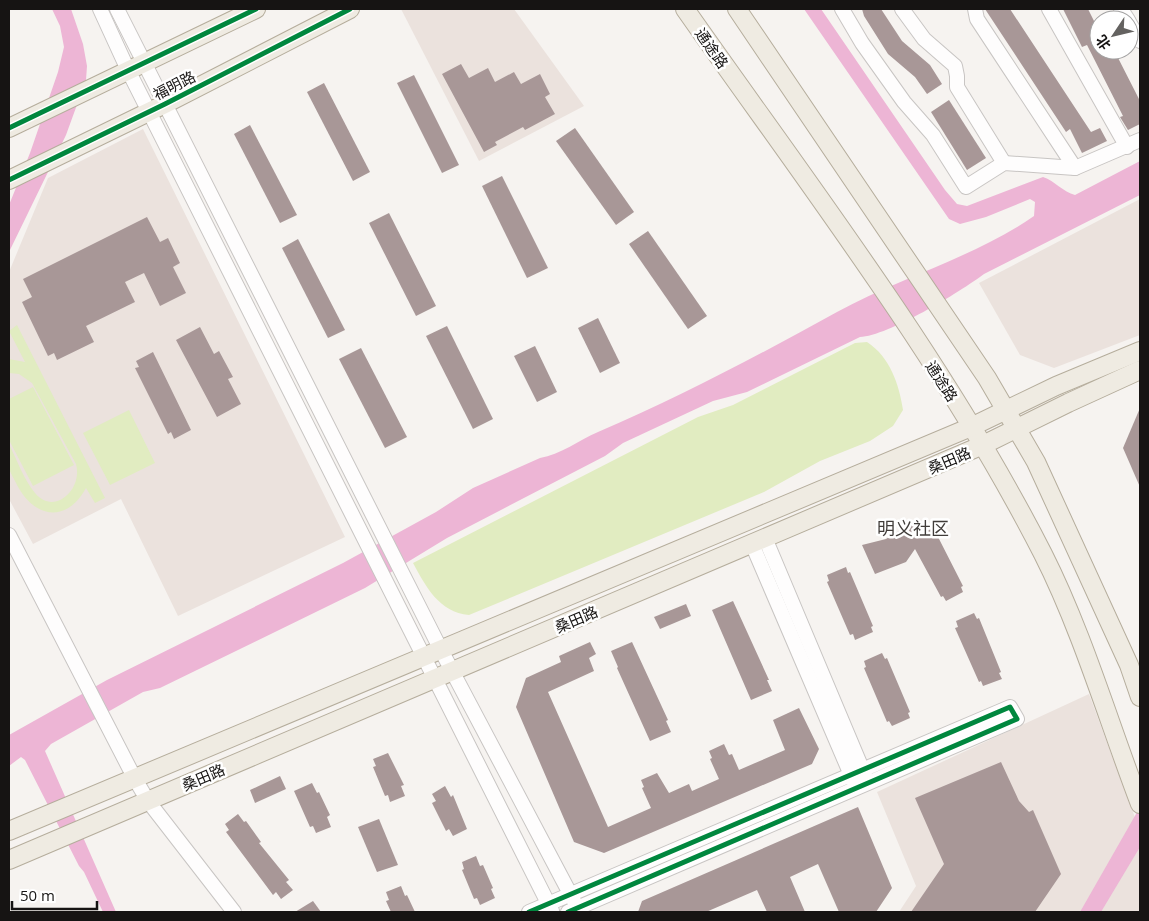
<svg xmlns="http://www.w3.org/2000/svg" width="1149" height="921" viewBox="0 0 1149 921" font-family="'Open Sans','Noto Sans SC',sans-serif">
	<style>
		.built { fill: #ebe2dd }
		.green { fill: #e1ecc1 }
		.water { fill: #edb5d5 }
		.building { fill: #a89797 }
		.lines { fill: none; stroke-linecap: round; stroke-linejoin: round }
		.minor-casing { stroke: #c8c5c3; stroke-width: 16 }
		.major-casing { stroke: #b5ad9c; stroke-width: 20 }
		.minor { stroke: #fefdfd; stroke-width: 14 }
		.major { stroke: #efebe2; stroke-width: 18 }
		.cycleway-casing { stroke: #fff; stroke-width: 8 }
		.cycleway { stroke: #00873e; stroke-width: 5 }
		.labels { text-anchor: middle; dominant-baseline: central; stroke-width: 5; stroke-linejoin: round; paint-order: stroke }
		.street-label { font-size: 15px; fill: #161413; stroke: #fff }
		.quarter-label { font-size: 18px; fill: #413d3a; stroke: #fff }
	</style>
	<rect width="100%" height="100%" fill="#f6f3f0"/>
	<g class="built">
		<path d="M 401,9 L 514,9 L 584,106 L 479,161 Z"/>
		<path d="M 143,129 L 345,537 L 178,616 L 121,499 L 33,544 L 9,499 L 9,272 L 48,178 Z"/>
		<path d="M 1140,199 L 1140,335 L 1054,368 L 1020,355 L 979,283 Z"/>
		<path d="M 1089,694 L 1140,831 L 1140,912 L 899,912 L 916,886 L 877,792 Z"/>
	</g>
	<g class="green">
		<path d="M 17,325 L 105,498 L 95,503 L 86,488 C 67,523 35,519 17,485 C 15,480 10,473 9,468 C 7,461 9,452 9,444 C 17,460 24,480 35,493 C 54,516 83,490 76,464 L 32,383 L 19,374 L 9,373 L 9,359 L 25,362 L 9,331 Z"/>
		<path d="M 867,342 C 890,357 899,384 903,410 L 893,426 L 870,441 L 820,461 L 764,492 L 469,615 C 439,612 426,587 413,563 L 698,417 L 733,405 L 855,343 Z"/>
		<path d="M 33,387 L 74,465 L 33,486 L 9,440 L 9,399 Z"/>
		<path d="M 129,410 L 155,463 L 110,485 L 83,433 Z"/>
	</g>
	<g class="water">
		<path d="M 52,9 L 71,9 L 83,44 L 87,66 L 86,80 L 66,135 L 9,252 L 9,205 L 30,153 L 58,72 L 64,47 L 60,26 Z"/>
		<path d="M 804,9 L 821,9 L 945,190 L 957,204 L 967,206 L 1043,177 C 1055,181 1063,192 1075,195 L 1140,161 L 1140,195 L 984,274 C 960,292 888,336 860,337 L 747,392 L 713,401 L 623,443 L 605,456 L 447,538 L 365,588 L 160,688 L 143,692 L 51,744 L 45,751 L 116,912 L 103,912 L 84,872 L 79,866 L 25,760 L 21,757 L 9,766 L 9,735 L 107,680 L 343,563 L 436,512 L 473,488 L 540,458 C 560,455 579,440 598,432 C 680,397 759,355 837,312 C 901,277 975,257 1034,216 L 1035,202 L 1030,199 L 986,217 L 960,224 L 949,219 Z"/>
		<path d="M 1140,807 L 1140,847 L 1101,912 L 1080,912 Z"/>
	</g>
	<g class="building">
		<path d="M 862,9 L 881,9 L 902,41 L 930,65 L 942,84 L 927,94 L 915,77 L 888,54 L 864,16 Z"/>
		<path d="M 985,9 L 1010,9 L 1091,132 L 1100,128 L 1107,141 L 1082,153 L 1070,129 L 1066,132 Z"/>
		<path d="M 1063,9 L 1088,9 L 1099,31 L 1099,50 L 1114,50 L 1140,101 L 1140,124 L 1128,130 L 1120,117 L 1123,116 L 1087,45 L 1082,47 Z"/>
		<path d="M 461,64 L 469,78 L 488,68 L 495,82 L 514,72 L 521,84 L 540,74 L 550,94 L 545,97 L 555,114 L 525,130 L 523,127 L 495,142 L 497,145 L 484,152 L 442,74 Z"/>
		<path d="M 414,75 L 459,165 L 442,173 L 397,83 Z"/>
		<path d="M 324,83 L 370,172 L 353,181 L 307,92 Z"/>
		<path d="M 949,100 L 986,158 L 967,170 L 931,112 Z"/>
		<path d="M 250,125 L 297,215 L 280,223 L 234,134 Z"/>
		<path d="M 575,128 L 634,212 L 616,225 L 556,141 Z"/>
		<path d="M 502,176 L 548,268 L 527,278 L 482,186 Z"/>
		<path d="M 389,213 L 436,306 L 416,316 L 369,223 Z"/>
		<path d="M 147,217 L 160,242 L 168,238 L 180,263 L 173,267 L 186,293 L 160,306 L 144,273 L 125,282 L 135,302 L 86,326 L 94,342 L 57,360 L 54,353 L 48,356 L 22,302 L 32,297 L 23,279 Z"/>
		<path d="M 648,231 L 707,316 L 688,329 L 629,244 Z"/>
		<path d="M 298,239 L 345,330 L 328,338 L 282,248 Z"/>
		<path d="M 598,318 L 620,363 L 600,373 L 578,328 Z"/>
		<path d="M 447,326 L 493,419 L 473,429 L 426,336 Z"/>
		<path d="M 200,327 L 214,354 L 219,351 L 233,377 L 228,379 L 241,404 L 217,417 L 176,340 Z"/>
		<path d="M 535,346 L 557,392 L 537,402 L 514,356 Z"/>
		<path d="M 361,348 L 407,437 L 385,448 L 339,359 Z"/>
		<path d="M 153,352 L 191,430 L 174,439 L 171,432 L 168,434 L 135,368 L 139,367 L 136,361 Z"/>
		<path d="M 1140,408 L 1140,487 L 1123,448 Z"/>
		<path d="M 912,523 L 920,523 L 927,531 L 932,528 L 936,533 L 963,586 L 961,587 L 963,592 L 946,601 L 943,596 L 941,597 L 915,549 L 906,562 L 875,574 L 862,545 L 886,539 Z"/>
		<path d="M 846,567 L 848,573 L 850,572 L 873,626 L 871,627 L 873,632 L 855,640 L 853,634 L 850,635 L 827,582 L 829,581 L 827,575 Z"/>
		<path d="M 733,601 L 769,680 L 767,680 L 772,691 L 751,700 L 712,610 Z"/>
		<path d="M 686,604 L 691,616 L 660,629 L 654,617 Z"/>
		<path d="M 974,613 L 977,619 L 979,618 L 1001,672 L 999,673 L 1002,679 L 983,686 L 981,681 L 979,682 L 955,628 L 958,627 L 956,621 Z"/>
		<path d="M 590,642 L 596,654 L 589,658 L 594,671 L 548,692 L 608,827 L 651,808 L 642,788 L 644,787 L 641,780 L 657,773 L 669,793 L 689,784 L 692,791 L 719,779 L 710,759 L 712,758 L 709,751 L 724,744 L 729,755 L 732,754 L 739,770 L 785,750 L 773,720 L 799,708 L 819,749 L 812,764 L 604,853 L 574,842 L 516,707 L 526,678 L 561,662 L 559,656 Z"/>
		<path d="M 632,642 L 668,720 L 666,721 L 671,732 L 650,741 L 617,668 L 618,667 L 611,651 Z"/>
		<path d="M 882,653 L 885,659 L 887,658 L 910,712 L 908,713 L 910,718 L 892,726 L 889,721 L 887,722 L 864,668 L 866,667 L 864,661 Z"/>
		<path d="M 388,753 L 404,785 L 401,786 L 405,796 L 390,802 L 388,795 L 385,796 L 373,767 L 376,766 L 373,759 Z"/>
		<path d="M 1001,762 L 1019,801 L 1029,812 L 1033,810 L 1061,874 L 1035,912 L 911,912 L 944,864 L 915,798 Z"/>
		<path d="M 280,776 L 286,789 L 255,803 L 250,790 Z"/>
		<path d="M 312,783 L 317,793 L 319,792 L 330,815 L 327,817 L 331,827 L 316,833 L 313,826 L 310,827 L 294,791 Z"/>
		<path d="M 445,786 L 451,797 L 453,795 L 467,829 L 453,836 L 449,829 L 446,831 L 432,803 L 436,801 L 432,794 Z"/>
		<path d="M 858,807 L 892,888 L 876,912 L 839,912 L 818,864 L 790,877 L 805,912 L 767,912 L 757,890 L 706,912 L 638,912 L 642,901 Z"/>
		<path d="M 238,814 L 244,822 L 246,821 L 261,842 L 259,843 L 289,880 L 286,882 L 293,890 L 281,899 L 276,892 L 273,895 L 226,832 L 229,830 L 225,824 Z"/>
		<path d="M 379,819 L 398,865 L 377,872 L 358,827 Z"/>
		<path d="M 476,856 L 480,866 L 483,865 L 493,888 L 491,889 L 495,898 L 480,905 L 477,898 L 474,899 L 462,870 L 464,869 L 462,862 Z"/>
		<path d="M 401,886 L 405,896 L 407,895 L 415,912 L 391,912 L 386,901 L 389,900 L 386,892 Z"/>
		<path d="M 313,901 L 321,912 L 295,912 Z"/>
	</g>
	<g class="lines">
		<g class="minor-casing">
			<g id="minor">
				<path d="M 100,9 L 128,70 L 552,911"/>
				<path d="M 117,9 L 441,650 L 575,903"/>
				<path d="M 842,9 L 862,43 L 904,102 L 933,135 L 966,187 L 1004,163 L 1075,168 L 1140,140"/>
				<path d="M 902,9 L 924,39 L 955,66 L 957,76 L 957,87 L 1004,163"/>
				<path d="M 975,9 L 977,19 L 1075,168"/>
				<path d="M 1049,9 L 1127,147"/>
				<path d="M 1121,9 L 1128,20"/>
				<path d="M 1129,22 L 1140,41"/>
				<path d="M 9,535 L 135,779 L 148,801 L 234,912"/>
				<path d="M 765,538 L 866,778"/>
				<path d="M 752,544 L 854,782"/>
				<path d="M 529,912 L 1010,707 L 1017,719 L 568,912"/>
			</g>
		</g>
		<g class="major-casing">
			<g id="major">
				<path d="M 685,9 C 809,186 944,360 1043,554 C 1082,631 1109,723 1140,804"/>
				<path d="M 737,9 L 987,378 L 1036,462 L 1129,665 L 1140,697"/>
				<path d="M 9,128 L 256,9"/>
				<path d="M 9,180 L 165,104 L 350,9"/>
				<path d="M 9,831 L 971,427 L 1056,386 L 1140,351"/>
				<path d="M 9,860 L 983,445 L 1068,403 L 1140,370"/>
			</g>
		</g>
		<use href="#minor" class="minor"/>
		<use href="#major" class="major"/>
		<g class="cycleway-casing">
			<g id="cycleway">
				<path d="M 9,128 L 256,9"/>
				<path d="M 9,180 L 165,104 L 350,9"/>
				<path d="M 529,912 L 1010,707 L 1017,719 L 568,912"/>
			</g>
		</g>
		<use href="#cycleway" class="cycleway"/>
	</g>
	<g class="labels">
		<g class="street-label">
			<text transform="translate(712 48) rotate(55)">通途路</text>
			<text transform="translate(174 85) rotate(-27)">福明路</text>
			<text transform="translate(942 381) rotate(57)">通途路</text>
			<text transform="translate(949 460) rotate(-23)">桑田路</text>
			<text transform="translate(576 619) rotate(-23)">桑田路</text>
			<text transform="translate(203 777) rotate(-23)">桑田路</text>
		</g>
		<g class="quarter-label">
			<text x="913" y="528">明义社区</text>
		</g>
	</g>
	<rect width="1149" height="921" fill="none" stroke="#161413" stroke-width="20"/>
	<g transform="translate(1114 35) rotate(235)"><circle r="24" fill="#ffffff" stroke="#a2a1a1"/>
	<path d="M0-4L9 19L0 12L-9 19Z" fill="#646260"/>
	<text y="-8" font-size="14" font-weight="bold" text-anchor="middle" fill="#161413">北</text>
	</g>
	<path d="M12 901v8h85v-8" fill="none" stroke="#161413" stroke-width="2.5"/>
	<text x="20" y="901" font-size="15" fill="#161413" stroke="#ffffff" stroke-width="4" paint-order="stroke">50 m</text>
</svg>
